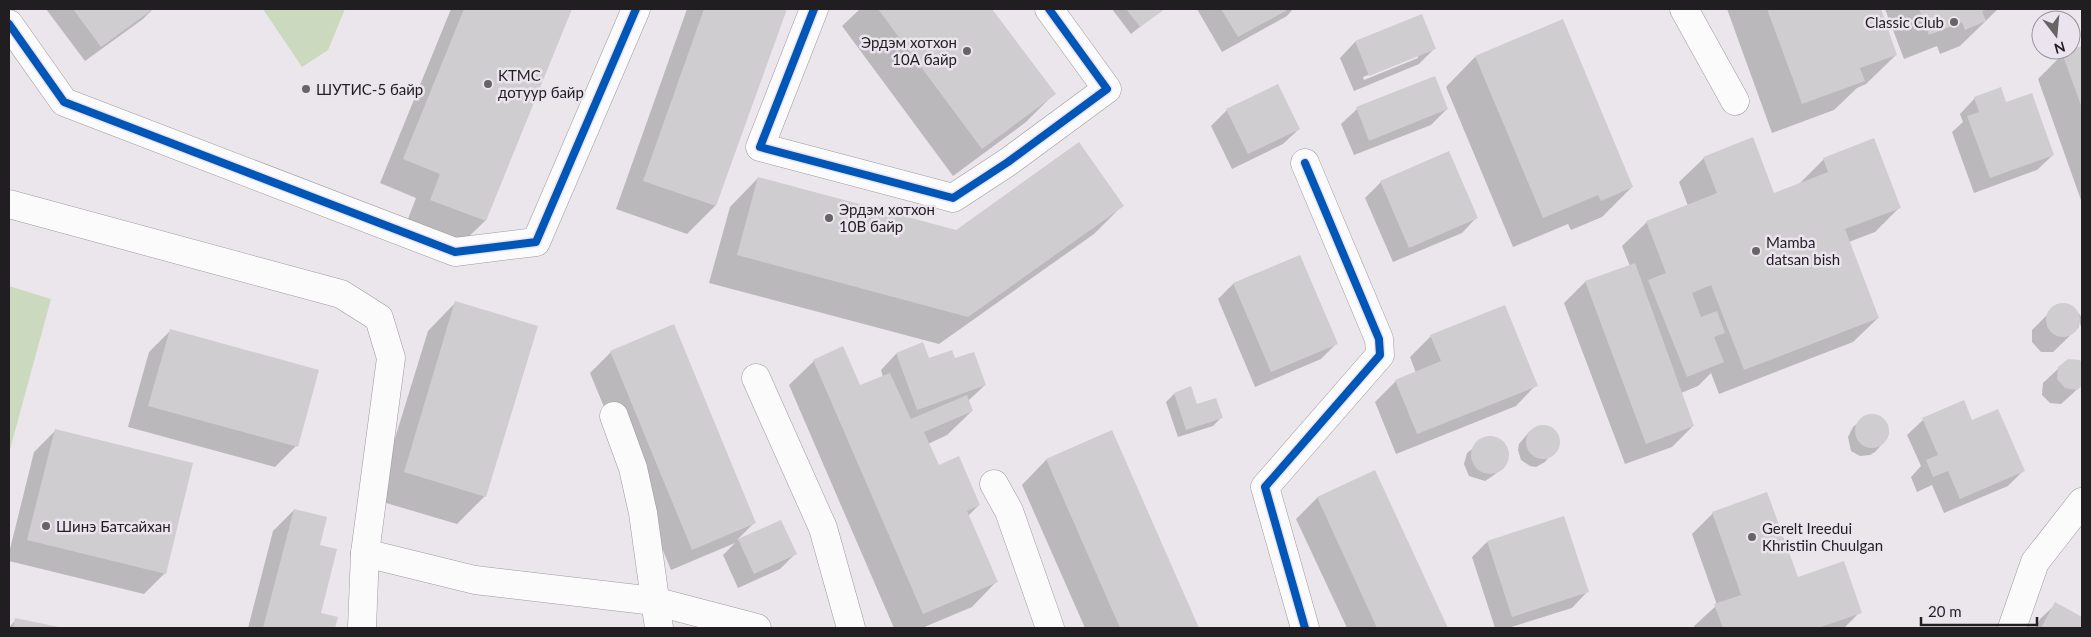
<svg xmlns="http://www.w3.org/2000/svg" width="2091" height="637" viewBox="0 0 2091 637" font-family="Lato,sans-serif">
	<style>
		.green { fill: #cbdabe }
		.shadow { fill: #0003; fill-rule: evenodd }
		.building { fill: #d0cdd1 }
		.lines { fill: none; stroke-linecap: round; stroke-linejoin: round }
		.street-casing { stroke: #9e9a9f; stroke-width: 29 }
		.street { stroke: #fcfbfc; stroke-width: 28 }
		.cycleway-casing { stroke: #ebe3ee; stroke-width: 11 }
		.cycleway { stroke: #0057b8; stroke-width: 8 }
		.poi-dot { fill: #676468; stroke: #ebe3ee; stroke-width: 2 }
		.labels { text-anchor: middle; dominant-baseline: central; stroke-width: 5; stroke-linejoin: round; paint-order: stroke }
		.poi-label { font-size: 15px; fill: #211e22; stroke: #ebe3ee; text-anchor: start }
	</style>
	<rect width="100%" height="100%" fill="#eae6eb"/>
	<g class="green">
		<path d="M 263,9 L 345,9 L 328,50 L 302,67 Z"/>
		<path d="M 9,286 L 51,299 L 9,453 Z"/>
	</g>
	<g class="shadow">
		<path d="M 46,9 L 153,9 L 143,19 L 85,61 Z"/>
		<path d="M 451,9 L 571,9 L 485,221 L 460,245 L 406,224 L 416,198 L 380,183 Z"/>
		<path d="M 687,9 L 785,9 L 715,206 L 687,234 L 616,209 Z"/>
		<path d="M 860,9 L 991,9 L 1054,94 L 1026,122 L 953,176 L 842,26 Z"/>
		<path d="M 1112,9 L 1162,9 L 1131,34 Z"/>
		<path d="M 1197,9 L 1293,9 L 1287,16 L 1222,52 Z"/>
		<path d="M 1727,9 L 1879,9 L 1896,55 L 1866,84 L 1857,88 L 1834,110 L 1772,133 Z"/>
		<path d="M 1885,9 L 1998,9 L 1960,46 L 1940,54 L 1937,46 L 1904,59 Z"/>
		<path d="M 1421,15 L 1435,48 L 1419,64 L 1354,91 L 1340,58 L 1355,42 ZM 1418,55 L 1418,58 L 1364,80 L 1363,77 Z"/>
		<path d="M 2082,47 L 2082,203 L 2038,79 L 2063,54 Z"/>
		<path d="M 1475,57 L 1632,187 L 1602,217 L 1571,230 L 1568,224 L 1513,247 L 1446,87 Z"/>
		<path d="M 1975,98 L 2005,104 L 2053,155 L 2037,170 L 1974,193 L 1952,132 L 1963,122 L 1960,114 Z"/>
		<path d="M 1357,109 L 1447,109 L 1431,125 L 1354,155 L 1341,124 Z"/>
		<path d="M 1227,110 L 1299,129 L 1283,144 L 1232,169 L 1211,126 Z"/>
		<path d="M 1704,158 L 1774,194 L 1799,184 L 1824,159 L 1900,207 L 1875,232 L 1849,242 L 1878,318 L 1853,342 L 1719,394 L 1711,373 L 1698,386 L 1681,393 L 1693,426 L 1672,447 L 1625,464 L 1564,303 L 1585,282 L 1630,266 L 1622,246 L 1647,222 L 1688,206 L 1679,182 Z"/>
		<path d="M 758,178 L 956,231 L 1122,206 L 1094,234 L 939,344 L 709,283 L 730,207 Z"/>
		<path d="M 1381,182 L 1477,217 L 1462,233 L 1393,262 L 1365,198 Z"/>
		<path d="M 1300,256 L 1337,343 L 1321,359 L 1255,387 L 1218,299 L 1233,284 Z"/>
		<path d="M 456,302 L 485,496 L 457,524 L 376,500 L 428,331 Z"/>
		<path d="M 2057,305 L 2070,305 L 2081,316 L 2082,312 L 2082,329 L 2079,321 L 2079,327 L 2053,352 L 2041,352 L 2032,342 L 2032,330 Z"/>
		<path d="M 170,331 L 296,446 L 275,467 L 128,427 L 149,352 Z"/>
		<path d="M 1431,336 L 1536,385 L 1516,406 L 1396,454 L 1375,402 L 1396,381 L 1416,373 L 1410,357 Z"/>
		<path d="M 923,344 L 928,359 L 954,360 L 985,385 L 968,401 L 972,411 L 947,435 L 928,444 L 938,467 L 979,505 L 968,516 L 996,582 L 972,607 L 922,628 L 894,628 L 789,385 L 814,361 L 859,387 L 883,377 L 881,370 L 896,354 Z"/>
		<path d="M 611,352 L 754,523 L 737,540 L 780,521 L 795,554 L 780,569 L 738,588 L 723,555 L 735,543 L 671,570 L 590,373 Z"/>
		<path d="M 2080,362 L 2082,364 L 2082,385 L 2061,404 L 2050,403 L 2042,395 L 2043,383 L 2059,368 Z"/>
		<path d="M 1174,394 L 1221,418 L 1213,426 L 1178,437 L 1166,402 Z"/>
		<path d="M 1866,416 L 1877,416 L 1886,422 L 1889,434 L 1883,443 L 1875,452 L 1870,455 L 1860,456 L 1851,451 L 1848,437 L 1853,427 Z"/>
		<path d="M 1923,420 L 1971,421 L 2024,470 L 2008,486 L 1944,513 L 1932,485 L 1917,492 L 1911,477 L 1921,466 L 1907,435 Z"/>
		<path d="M 1541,426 L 1551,428 L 1555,431 L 1559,440 L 1558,445 L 1545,462 L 1536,467 L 1530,466 L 1521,460 L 1518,450 L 1519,444 L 1530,431 Z"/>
		<path d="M 55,431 L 165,573 L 144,594 L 9,561 L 9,553 L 34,452 Z"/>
		<path d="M 1112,432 L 1198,628 L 1085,628 L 1022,485 L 1046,460 Z"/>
		<path d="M 1486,438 L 1498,439 L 1502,442 L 1508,457 L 1503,467 L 1494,475 L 1485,481 L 1469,476 L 1464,464 L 1467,453 Z"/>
		<path d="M 1374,472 L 1446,628 L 1347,628 L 1296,519 L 1317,498 Z"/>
		<path d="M 294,510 L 319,546 L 320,614 L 336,618 L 334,628 L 248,628 L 273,531 Z"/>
		<path d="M 1713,513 L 1797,579 L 1860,612 L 1844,628 L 1695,628 L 1694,626 L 1717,605 L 1692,534 Z"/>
		<path d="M 1487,542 L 1587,592 L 1572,608 L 1508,628 L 1495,628 L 1472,557 Z"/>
		<path d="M 2056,604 L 2082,619 L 2082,628 L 2035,628 L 2040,619 Z"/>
		<path d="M 16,619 L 57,628 L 9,628 Z"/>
	</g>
	<g class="building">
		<path d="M 73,9 L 153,9 L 101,47 Z"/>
		<path d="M 464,9 L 572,9 L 486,221 L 430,200 L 440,174 L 403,159 Z"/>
		<path d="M 704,9 L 787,9 L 716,206 L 643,181 Z"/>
		<path d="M 878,9 L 992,9 L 1056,94 L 982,149 Z"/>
		<path d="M 1126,9 L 1165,9 L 1140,27 Z"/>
		<path d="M 1221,9 L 1289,9 L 1238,37 Z"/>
		<path d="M 1767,9 L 1881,9 L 1897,55 L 1860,68 L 1865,81 L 1802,104 Z"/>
		<path d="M 1919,9 L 1988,9 L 1982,11 L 1986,21 L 1965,30 L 1962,22 L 1929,35 Z"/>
		<path d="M 1422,14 L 1436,49 L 1369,76 L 1355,41 Z"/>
		<path d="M 1563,19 L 1633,187 L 1601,201 L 1598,195 L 1543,218 L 1475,56 Z"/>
		<path d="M 2082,46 L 2082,108 L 2062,53 Z"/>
		<path d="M 1435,76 L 1448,109 L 1369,141 L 1356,107 Z"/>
		<path d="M 1278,84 L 1300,129 L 1248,154 L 1226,109 Z"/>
		<path d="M 2001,87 L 2006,102 L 2032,93 L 2054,155 L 1990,178 L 1967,116 L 1979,112 L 1974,97 Z"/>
		<path d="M 1753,137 L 1774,193 L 1828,172 L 1823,158 L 1874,138 L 1901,208 L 1845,229 L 1879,318 L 1744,370 L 1711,285 L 1692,293 L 1701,317 L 1717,311 L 1725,333 L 1714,337 L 1724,362 L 1687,377 L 1648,280 L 1666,273 L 1646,221 L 1717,193 L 1703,157 Z"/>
		<path d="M 1079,142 L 1124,206 L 968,317 L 737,255 L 758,177 L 956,230 Z"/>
		<path d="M 1449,151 L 1478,218 L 1409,248 L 1380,181 Z"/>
		<path d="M 1300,255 L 1338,344 L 1271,372 L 1233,283 Z"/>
		<path d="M 1635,263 L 1694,426 L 1646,444 L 1585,281 Z"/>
		<path d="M 455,301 L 538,326 L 486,497 L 404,472 Z"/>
		<circle cx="2063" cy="320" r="17"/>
		<path d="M 1505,305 L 1538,386 L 1417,434 L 1395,380 L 1441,361 L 1430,335 Z"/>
		<path d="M 674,324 L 756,523 L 692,550 L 610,351 Z"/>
		<path d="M 170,329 L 319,370 L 298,447 L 148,406 Z"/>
		<path d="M 923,342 L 929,358 L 952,350 L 955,358 L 974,352 L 986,385 L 917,410 L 896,353 Z"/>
		<path d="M 843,346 L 860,385 L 890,373 L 911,419 L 967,395 L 973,411 L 924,432 L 939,465 L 959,456 L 980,505 L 967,511 L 998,582 L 923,614 L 813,360 Z"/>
		<path d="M 2068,359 L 2080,360 L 2082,363 L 2082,386 L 2077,390 L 2065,388 L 2057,379 L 2058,367 Z"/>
		<path d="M 1191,386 L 1197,404 L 1216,398 L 1223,418 L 1186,430 L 1174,393 Z"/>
		<path d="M 1964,400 L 1972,420 L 1998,409 L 2025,471 L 1960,499 L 1948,471 L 1933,477 L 1926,460 L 1938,455 L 1922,418 Z"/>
		<circle cx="1872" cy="431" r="17"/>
		<circle cx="1543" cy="442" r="17"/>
		<path d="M 55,429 L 193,463 L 166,574 L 27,540 Z"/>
		<path d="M 1112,430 L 1199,628 L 1120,628 L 1046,459 Z"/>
		<circle cx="1490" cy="455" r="19"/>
		<path d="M 1375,470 L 1448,628 L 1377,628 L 1317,497 Z"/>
		<path d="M 1767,492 L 1798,577 L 1844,561 L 1862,613 L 1818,628 L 1723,628 L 1714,604 L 1741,595 L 1712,512 Z"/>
		<path d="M 294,509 L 327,517 L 320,545 L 337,549 L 321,613 L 338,617 L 335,628 L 263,628 Z"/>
		<path d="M 1564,516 L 1589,592 L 1512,617 L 1487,541 Z"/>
		<path d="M 781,520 L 797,554 L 754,574 L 738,539 Z"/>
		<path d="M 2055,602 L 2082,617 L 2082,628 L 2041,628 Z"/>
		<path d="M 15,618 L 59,627 L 59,628 L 13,628 Z"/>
	</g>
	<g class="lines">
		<g class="street-casing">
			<g id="street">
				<path d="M 814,9 L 760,147 L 953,198 L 1008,162 L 1107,89 L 1049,9"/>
				<path d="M 1684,9 L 1735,101"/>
				<path d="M 9,24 L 64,102 L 455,252 L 536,242 L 636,9"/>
				<path d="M 1305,163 L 1379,339 L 1380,355 L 1265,487 L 1305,628"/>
				<path d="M 9,204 L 341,294 L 379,318 L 391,358 L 365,553 L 362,628"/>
				<path d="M 756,378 L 823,528 L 851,628"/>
				<path d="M 614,416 L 633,468 L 643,513 L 659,628"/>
				<path d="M 994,484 L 1009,511 L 1050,628"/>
				<path d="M 365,553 L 475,580 L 654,601 L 757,628"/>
				<path d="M 2012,628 L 2035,562 L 2082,502"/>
			</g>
		</g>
		<use href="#street" class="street"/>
		<g class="cycleway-casing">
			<g id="cycleway">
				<path d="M 814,9 L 760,147 L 953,198 L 1008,162 L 1107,89 L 1049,9"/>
				<path d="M 9,24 L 64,102 L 455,252 L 536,242 L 636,9"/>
				<path d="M 1305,163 L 1379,339 L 1380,355 L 1265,487 L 1305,628"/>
			</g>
		</g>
		<use href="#cycleway" class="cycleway"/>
	</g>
	<g class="poi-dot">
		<circle cx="1954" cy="22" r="5"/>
		<circle cx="967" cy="51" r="5"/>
		<circle cx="488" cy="84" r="5"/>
		<circle cx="306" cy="89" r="5"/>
		<circle cx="829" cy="218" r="5"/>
		<circle cx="1756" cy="251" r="5"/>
		<circle cx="46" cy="526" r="5"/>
		<circle cx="1752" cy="537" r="5"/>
	</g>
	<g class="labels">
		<g class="poi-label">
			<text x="1944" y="22" text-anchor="end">Classic Club</text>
			<text x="957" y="42" text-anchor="end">Эрдэм хотхон<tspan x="957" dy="17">10А байр</tspan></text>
			<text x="498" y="75">KTMC<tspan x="498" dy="17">дотуур байр</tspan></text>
			<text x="316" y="89">ШУТИС-5 байр</text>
			<text x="839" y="209">Эрдэм хотхон<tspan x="839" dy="17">10В байр</tspan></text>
			<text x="1766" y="242">Mamba<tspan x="1766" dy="17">datsan bish</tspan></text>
			<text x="56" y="526">Шинэ Батсайхан</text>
			<text x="1762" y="528">Gerelt Ireedui<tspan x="1762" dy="17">Khristiin Chuulgan</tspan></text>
		</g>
	</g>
	<rect width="2091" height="637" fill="none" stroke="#211e22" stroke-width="20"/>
	<g transform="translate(2056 35) rotate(164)"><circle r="24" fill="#ebe3ee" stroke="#9a949c"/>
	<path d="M0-4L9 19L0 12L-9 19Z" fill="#676468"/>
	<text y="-8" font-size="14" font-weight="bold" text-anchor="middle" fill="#211e22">N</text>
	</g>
	<path d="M1921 617v8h116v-8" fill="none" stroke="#211e22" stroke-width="2.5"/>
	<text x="1928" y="617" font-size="15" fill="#211e22" stroke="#ebe3ee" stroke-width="4" paint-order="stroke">20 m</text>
</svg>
